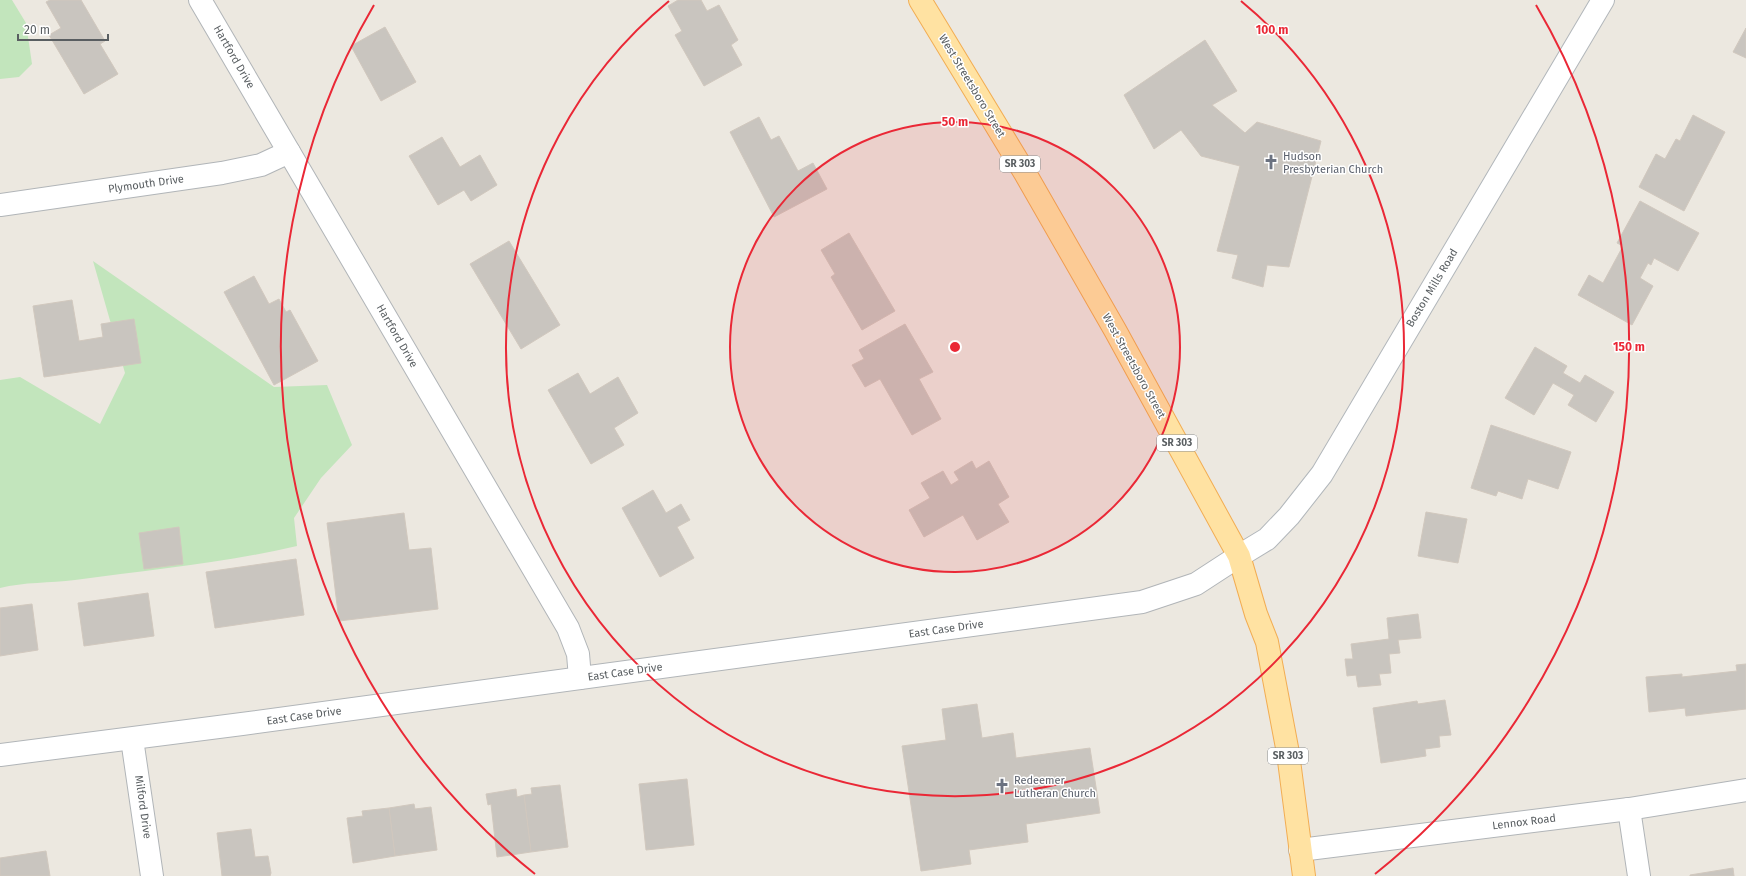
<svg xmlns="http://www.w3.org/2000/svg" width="1746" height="876" viewBox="0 0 1746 876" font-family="'Fira Sans',sans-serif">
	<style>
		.green { fill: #c2e5bc }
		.building { fill: #c9c5bf; stroke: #d1c8be }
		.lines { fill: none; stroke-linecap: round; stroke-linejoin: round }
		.street-casing { stroke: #b1b5b8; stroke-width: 24 }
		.secondary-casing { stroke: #b2b7bb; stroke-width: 24 }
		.primary-casing { stroke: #f2ad53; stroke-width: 24 }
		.street { stroke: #fff; stroke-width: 22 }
		.secondary { stroke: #fff; stroke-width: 22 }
		.primary { stroke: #ffe2a2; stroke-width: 22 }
		.ring { fill: none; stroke: #ea2836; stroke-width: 2 }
		.labels { text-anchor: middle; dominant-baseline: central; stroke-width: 3; stroke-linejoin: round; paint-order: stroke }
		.shield { fill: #fff; stroke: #8b8e90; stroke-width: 1 }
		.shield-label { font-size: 10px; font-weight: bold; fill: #595e61 }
		.street-label { font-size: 11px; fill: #595e61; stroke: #fff }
		.worship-label { font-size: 11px; fill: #5b616d; stroke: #fff; text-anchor: start }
		.centre { fill: #ea2836; stroke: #fff; stroke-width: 2 }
		.ring-label { font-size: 12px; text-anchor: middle; font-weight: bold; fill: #ea2836; stroke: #fff; stroke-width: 3; stroke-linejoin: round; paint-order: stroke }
	</style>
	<rect width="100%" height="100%" fill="#ece8e0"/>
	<g class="green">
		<path d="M 0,0 L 12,0 L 26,23 L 32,64 L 19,77 L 0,79 Z"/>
		<path d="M 93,261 L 274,387 L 327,385 L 352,445 L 321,478 L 294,518 L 297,546 C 224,563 150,570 75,580 C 50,583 24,582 0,588 L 0,380 L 20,377 L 100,424 L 125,373 Z"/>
	</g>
	<g class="building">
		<path d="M 50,0 L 81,0 L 105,41 L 100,44 L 118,74 L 84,94 L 49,35 L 61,28 L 46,2 Z"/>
		<path d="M 678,0 L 701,0 L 707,11 L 719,5 L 738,40 L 731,45 L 742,65 L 704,86 L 675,35 L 682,31 L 668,6 Z"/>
		<path d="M 385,27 L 416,82 L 381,101 L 351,46 Z"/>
		<path d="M 1746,28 L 1746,58 L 1733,52 Z"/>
		<path d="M 1205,40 L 1237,91 L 1212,105 L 1245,133 L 1257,122 L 1321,141 L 1289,267 L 1267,265 L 1263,287 L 1232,278 L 1238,255 L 1217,251 L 1240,166 L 1201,156 L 1181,130 L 1154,149 L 1124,95 Z"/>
		<path d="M 1693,115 L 1725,132 L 1684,211 L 1639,187 L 1656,154 L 1665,159 L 1676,139 L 1680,141 Z"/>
		<path d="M 759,117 L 771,140 L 779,136 L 798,171 L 813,163 L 827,189 L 774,217 L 730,132 Z"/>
		<path d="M 442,137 L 460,167 L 480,155 L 497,185 L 471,201 L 464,190 L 438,205 L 409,156 Z"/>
		<path d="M 1640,201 L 1699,233 L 1678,271 L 1654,258 L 1651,265 L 1648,263 L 1640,278 L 1653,286 L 1632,325 L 1578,295 L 1589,275 L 1603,283 L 1623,246 L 1617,243 Z"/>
		<path d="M 849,233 L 895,311 L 862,330 L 831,277 L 835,274 L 821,250 Z"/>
		<path d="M 509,241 L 560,325 L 521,349 L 470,264 Z"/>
		<path d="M 254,276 L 269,304 L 279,299 L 286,312 L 290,310 L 318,361 L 274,385 L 224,292 Z"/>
		<path d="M 72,300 L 79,341 L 103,337 L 101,324 L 134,319 L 141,363 L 44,377 L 33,306 Z"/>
		<path d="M 905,324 L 933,372 L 919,379 L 941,419 L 912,435 L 880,379 L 865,387 L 852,365 L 864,359 L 859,350 Z"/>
		<path d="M 1535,347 L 1567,366 L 1563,373 L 1580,383 L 1585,375 L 1614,392 L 1596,422 L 1568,405 L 1574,395 L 1553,383 L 1534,415 L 1505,398 Z"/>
		<path d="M 578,373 L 590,394 L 618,377 L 638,413 L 614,428 L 624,445 L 591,464 L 548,390 Z"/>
		<path d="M 1491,425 L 1571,452 L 1558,489 L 1528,479 L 1522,499 L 1498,491 L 1496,496 L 1471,488 Z"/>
		<path d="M 972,461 L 976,469 L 989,461 L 1009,497 L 998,504 L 1009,522 L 977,540 L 963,515 L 924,537 L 909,510 L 930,498 L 921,483 L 943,471 L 951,485 L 959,480 L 954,472 Z"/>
		<path d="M 653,490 L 666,513 L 681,504 L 690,520 L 677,527 L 694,558 L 660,577 L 622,508 Z"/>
		<path d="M 1426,512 L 1467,519 L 1458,563 L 1418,556 Z"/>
		<path d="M 404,513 L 409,550 L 431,548 L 438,609 L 339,621 L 327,523 Z"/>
		<path d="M 179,527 L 183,564 L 144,569 L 139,533 Z"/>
		<path d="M 296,559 L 304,615 L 215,628 L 206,572 Z"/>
		<path d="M 148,593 L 154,636 L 84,646 L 78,603 Z"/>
		<path d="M 32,604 L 38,650 L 0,656 L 0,608 Z"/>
		<path d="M 1418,614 L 1421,638 L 1398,640 L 1400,653 L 1389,654 L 1391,673 L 1379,674 L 1381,685 L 1358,687 L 1356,675 L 1347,676 L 1345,659 L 1353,659 L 1351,644 L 1389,639 L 1387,618 Z"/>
		<path d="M 1746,664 L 1746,709 L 1686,716 L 1685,708 L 1649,712 L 1646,677 L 1682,674 L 1682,677 L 1737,671 L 1736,665 Z"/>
		<path d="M 1445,700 L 1451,735 L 1439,736 L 1440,747 L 1425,749 L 1426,756 L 1381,763 L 1373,708 L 1417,701 L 1418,704 Z"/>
		<path d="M 977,704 L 982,738 L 1013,733 L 1016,758 L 1090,748 L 1100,813 L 1026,824 L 1028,842 L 969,850 L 971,864 L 921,871 L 902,746 L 946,740 L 942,709 Z"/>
		<path d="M 687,779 L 694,845 L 646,850 L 639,784 Z"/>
		<path d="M 560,785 L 568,847 L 531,852 L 524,795 L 532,794 L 531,788 Z"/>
		<path d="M 516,789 L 517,797 L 524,795 L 531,852 L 497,857 L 491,804 L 488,805 L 486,794 Z"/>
		<path d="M 414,804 L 415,809 L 431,807 L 437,850 L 395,856 L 389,808 Z"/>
		<path d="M 389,808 L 395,856 L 353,863 L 347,818 L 363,816 L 362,811 Z"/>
		<path d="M 251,829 L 255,857 L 268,856 L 271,873 L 270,876 L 222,876 L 217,833 Z"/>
		<path d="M 46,851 L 50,876 L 0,876 L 0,858 Z"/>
		<path d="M 1733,868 L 1734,876 L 1690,876 L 1690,875 Z"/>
	</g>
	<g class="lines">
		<g class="street-casing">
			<g id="street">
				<path d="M 200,0 L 568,628 L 578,654 L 580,678"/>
				<path d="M 0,205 L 222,173 L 261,165 L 289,152"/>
				<path d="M 132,739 L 152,876"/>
				<path d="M 0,755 L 242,724 L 1142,602 L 1196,584 L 1239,556"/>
				<path d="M 1629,809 L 1639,876"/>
				<path d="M 1300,850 L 1629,809 L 1746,790"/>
			</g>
		</g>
		<g class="secondary-casing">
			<path id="secondary" d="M 1239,556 L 1267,539 L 1289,516 L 1322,474 L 1603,0"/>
		</g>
		<g class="primary-casing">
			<path id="primary" d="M 920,0 L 1025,173 L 1115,330 L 1239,556 L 1256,614 L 1267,642 L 1288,753 L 1304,876"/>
		</g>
		<use href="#street" class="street"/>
		<use href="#secondary" class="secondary"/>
		<use href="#primary" class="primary"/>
	</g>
	<circle cx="955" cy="347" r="225" fill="#ea2836" fill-opacity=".12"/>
	<g class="ring">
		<circle cx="955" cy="347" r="225"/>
		<path d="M1241 1A449 449 0 1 1 669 1"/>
		<path d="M535 874A674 674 0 0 1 374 5M1536 5A674 674 0 0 1 1375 874"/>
	</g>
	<defs>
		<g id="church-bare" transform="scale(1.2)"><path d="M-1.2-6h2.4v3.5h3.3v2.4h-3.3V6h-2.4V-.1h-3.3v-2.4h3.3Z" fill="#6b7280" stroke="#fff" stroke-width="2.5" paint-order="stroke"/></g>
	</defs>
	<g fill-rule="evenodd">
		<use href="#church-bare" x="1271" y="162"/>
		<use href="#church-bare" x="1002" y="786"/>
	</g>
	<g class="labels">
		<g class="shield">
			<rect x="1000" y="156" width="40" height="16" rx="3"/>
			<rect x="1157" y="435" width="40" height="16" rx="3"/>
			<rect x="1268" y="748" width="40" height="16" rx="3"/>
		</g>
		<g class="shield-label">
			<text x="1020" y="164">SR 303</text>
			<text x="1177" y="443">SR 303</text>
			<text x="1288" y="756">SR 303</text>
		</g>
		<g class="street-label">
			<text transform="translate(234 57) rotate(60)">Hartford Drive</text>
			<text transform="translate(972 86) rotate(59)">West Streetsboro Street</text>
			<text transform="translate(146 184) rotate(-8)">Plymouth Drive</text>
			<text transform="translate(1432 288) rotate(-59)">Boston Mills Road</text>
			<text transform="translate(397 336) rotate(60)">Hartford Drive</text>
			<text transform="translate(1134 366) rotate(61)">West Streetsboro Street</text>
			<text transform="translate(946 629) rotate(-8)">East Case Drive</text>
			<text transform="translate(625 672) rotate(-8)">East Case Drive</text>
			<text transform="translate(304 716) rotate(-8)">East Case Drive</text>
			<text transform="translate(143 807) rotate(82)">Milford Drive</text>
			<text transform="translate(1524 822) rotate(-7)">Lennox Road</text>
		</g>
		<g class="worship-label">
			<text x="1283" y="156">Hudson<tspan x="1283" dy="13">Presbyterian Church</tspan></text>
			<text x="1014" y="780">Redeemer<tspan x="1014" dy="13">Lutheran Church</tspan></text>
		</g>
	</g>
	<circle cx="955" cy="347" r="6" class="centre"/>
	<g class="ring-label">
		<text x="1272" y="34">100 m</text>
		<text x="955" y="126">50 m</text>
		<text x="1629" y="351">150 m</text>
	</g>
	<path d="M18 34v6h90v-6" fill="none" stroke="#595e61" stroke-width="2"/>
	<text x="24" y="34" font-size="12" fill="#595e61" stroke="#ffffff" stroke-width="3" paint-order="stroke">20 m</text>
</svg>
